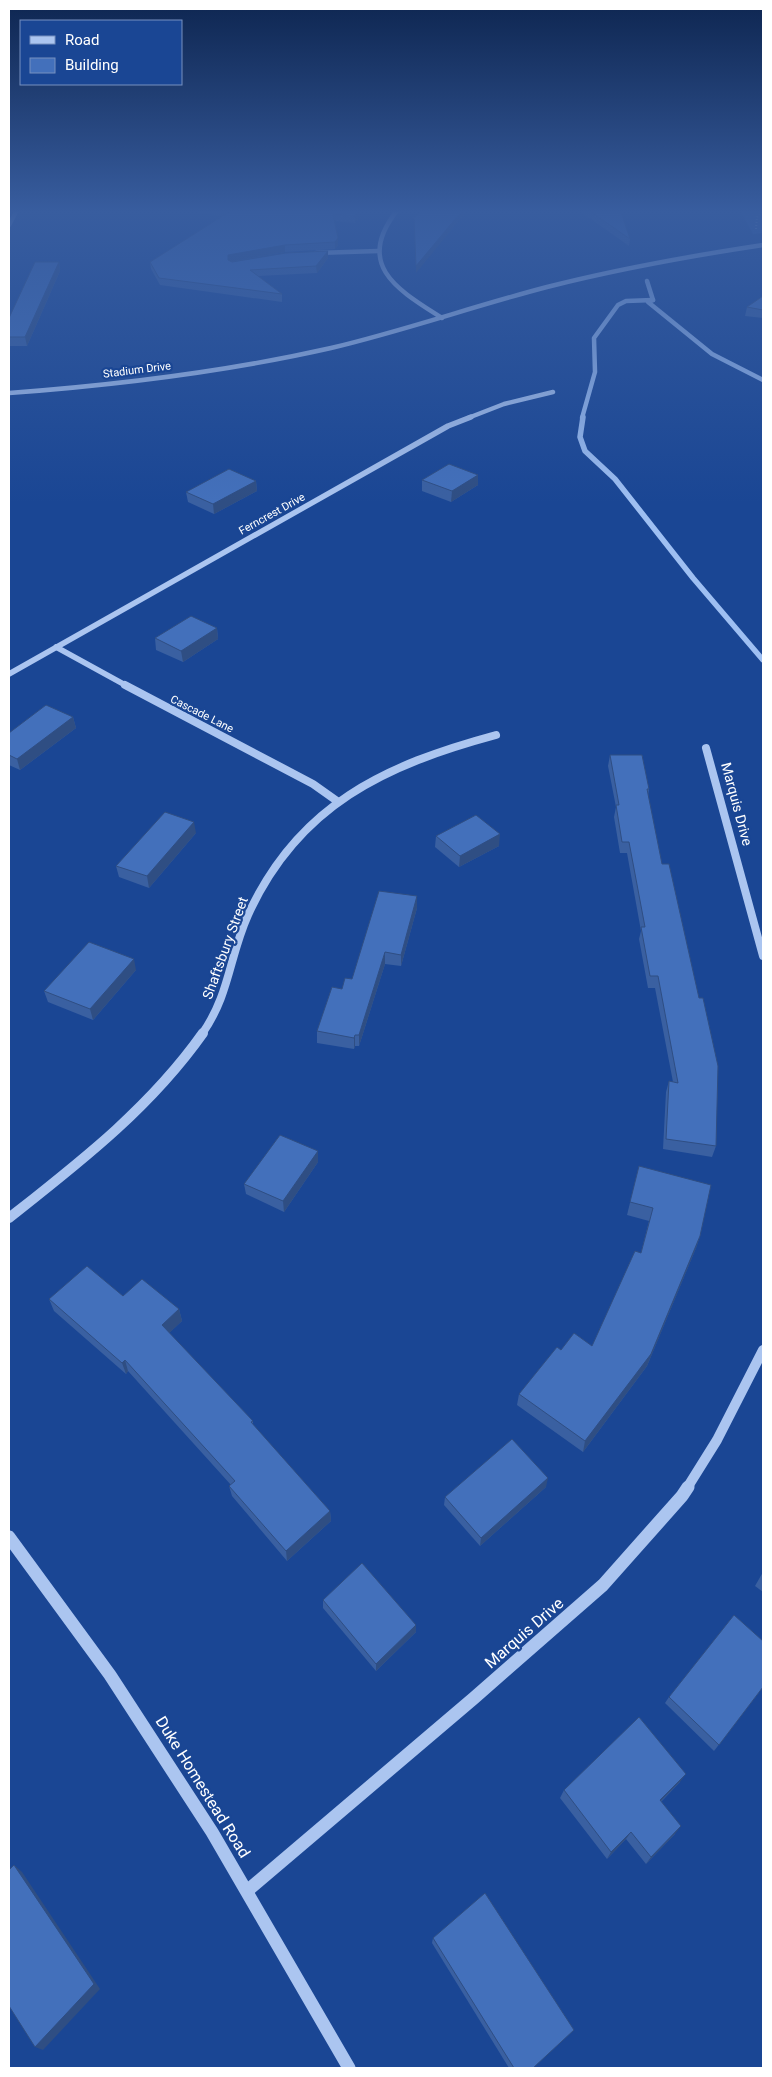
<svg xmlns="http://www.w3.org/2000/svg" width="772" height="2077" viewBox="0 0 772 2077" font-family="Roboto,sans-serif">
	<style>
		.green { fill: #2e5fb2 }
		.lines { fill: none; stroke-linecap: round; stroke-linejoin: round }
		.stream-far1 { stroke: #9ebff2; stroke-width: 4.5 }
		.stream { stroke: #9ebff2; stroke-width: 5.5 }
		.path { stroke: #abc5f0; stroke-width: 2; stroke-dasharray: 1 2; stroke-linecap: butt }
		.minor-far4 { stroke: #abc5f0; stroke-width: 4.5 }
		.minor-far3 { stroke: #abc5f0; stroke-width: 5.5 }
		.minor-far2 { stroke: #abc5f0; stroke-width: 8 }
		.minor-far1 { stroke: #abc5f0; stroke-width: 10 }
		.minor { stroke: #abc5f0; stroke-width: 13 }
		.wall { fill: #3a60a1 }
		.shaded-wall { fill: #2f4e83 }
		.building { fill: #4370bb; stroke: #2f4e83 }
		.labels { text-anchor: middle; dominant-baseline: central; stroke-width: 4.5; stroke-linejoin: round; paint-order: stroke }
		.far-street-label { font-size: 11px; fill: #fff; stroke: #1a4694 }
		.street-label { font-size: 14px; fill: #fff; stroke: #1a4694 }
		.near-street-label { font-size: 16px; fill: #fff; stroke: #1a4694 }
	</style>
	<rect width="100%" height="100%" fill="#1a4694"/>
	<path class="green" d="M 741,212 L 763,212 L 763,233 L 753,234 Z"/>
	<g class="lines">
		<g class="stream-far1">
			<path d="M 647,281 L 653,300"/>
			<path d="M 653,300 L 648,302 L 712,354 L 763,380"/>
			<path d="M 582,418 L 595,372 L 594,338 L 618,305 L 626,301 L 653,300"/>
		</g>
		<path class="stream" d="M 583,417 L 580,437 L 585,451 L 615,479 L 693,578 L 763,660"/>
		<path class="path" d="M 756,229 L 757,217 L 763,212"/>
		<g class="minor-far4">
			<path d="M 396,212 C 354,266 400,291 442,318"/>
			<path d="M 9,225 L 16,212"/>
			<path d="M 316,253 L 378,251"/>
			<path d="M 9,393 C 117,385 225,372 331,348 C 403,331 474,306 547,287 C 618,269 690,256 763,245"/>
			<path d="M 468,418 L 504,404 L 553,392"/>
		</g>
		<g class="minor-far3">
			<path d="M 56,647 L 127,686"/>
			<path d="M 9,674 L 448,426 L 471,417"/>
		</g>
		<g class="minor-far2">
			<path d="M 125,685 L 313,784 L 337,801"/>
			<path d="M 706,748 L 763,956"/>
			<path d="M 202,1034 C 230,994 229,957 248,915 C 298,805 385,765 496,735"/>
		</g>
		<g class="minor-far1">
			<path d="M 9,1218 C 80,1162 150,1108 203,1033"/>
			<path d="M 687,1488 L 717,1440 L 763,1350"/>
		</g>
		<g class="minor">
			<path d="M 9,1537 L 110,1675 L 212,1832 L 349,2068"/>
			<path d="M 247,1891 L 474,1698 L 603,1585 L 682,1496 L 688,1487"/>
		</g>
	</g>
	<g class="wall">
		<path d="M 195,212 L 363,212 L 355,223 L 334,221 L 338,238 L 338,245 L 335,249 L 285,252 L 232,262 L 328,251 L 328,258 L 317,273 L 258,276 L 282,294 L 282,302 L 160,285 L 151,269 L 150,262 L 223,216 Z"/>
		<path d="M 581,212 L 621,212 L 630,239 L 629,246 Z"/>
		<path d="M 59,262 L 60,271 L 27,346 L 9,346 L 9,318 Z"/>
		<path d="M 763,296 L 763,318 L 745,316 L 747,307 Z"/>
		<path d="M 422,480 L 478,485 L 451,502 L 422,491 Z"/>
		<path d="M 256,481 L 257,491 L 214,514 L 188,502 L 186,492 Z"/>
		<path d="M 217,628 L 218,639 L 183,662 L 156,650 L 155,638 Z"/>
		<path d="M 73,717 L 76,728 L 20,770 L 9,765 L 9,733 Z"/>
		<path d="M 610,755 L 649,789 L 648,796 L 716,1146 L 712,1157 L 663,1149 L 666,1092 L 669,1081 L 673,1082 L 655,988 L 648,988 L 639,939 L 641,931 L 627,853 L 620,853 L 614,817 L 616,807 L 608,766 Z"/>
		<path d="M 196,833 L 149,888 L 119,877 L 116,866 Z"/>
		<path d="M 436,836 L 499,846 L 459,867 L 435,847 Z"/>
		<path d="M 417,896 L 417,908 L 401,966 L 385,964 L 359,1046 L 355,1046 L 354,1049 L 317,1043 L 317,1031 L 342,989 L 352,979 Z"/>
		<path d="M 136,970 L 93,1020 L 48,1002 L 44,991 Z"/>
		<path d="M 318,1162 L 284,1212 L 246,1194 L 244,1184 Z"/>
		<path d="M 639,1166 L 700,1236 L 696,1248 L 647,1366 L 583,1452 L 517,1405 L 519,1394 L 561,1350 L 592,1346 L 641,1253 L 649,1221 L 627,1215 Z"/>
		<path d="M 123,1296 L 179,1309 L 182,1321 L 169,1333 L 253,1421 L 253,1425 L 330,1511 L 331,1521 L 287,1561 L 232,1496 L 229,1486 L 231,1485 L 128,1371 L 126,1374 L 54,1311 L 49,1299 Z"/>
		<path d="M 546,1487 L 480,1546 L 444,1505 L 445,1497 Z"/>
		<path d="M 763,1572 L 763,1592 L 755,1586 Z"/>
		<path d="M 323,1600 L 416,1625 L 416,1632 L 376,1671 L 323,1608 Z"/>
		<path d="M 763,1687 L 714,1751 L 665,1703 L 669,1697 Z"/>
		<path d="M 680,1782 L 661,1802 L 675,1834 L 646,1864 L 626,1839 L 607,1859 L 560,1798 L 564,1790 Z"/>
		<path d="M 433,1938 L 533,2068 L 509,2068 L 432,1943 Z"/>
	</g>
	<g class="shaded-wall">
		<path d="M 358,212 L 363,212 L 355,223 L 355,216 Z"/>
		<path d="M 461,212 L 466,212 L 416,273 L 416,266 Z"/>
		<path d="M 338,238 L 338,245 L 335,249 L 335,242 Z"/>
		<path d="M 285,245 L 285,252 L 229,262 L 228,260 L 228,255 Z"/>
		<path d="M 328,251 L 328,258 L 317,273 L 316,266 Z"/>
		<path d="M 59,262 L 60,271 L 27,346 L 25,337 Z"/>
		<path d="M 478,475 L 478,485 L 451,502 L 452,491 Z"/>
		<path d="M 256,481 L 257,491 L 214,514 L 213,504 Z"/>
		<path d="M 217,628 L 218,639 L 183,662 L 181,651 Z"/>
		<path d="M 73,717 L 76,728 L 20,770 L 17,759 Z"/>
		<path d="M 194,822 L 196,833 L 149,888 L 147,876 Z"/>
		<path d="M 500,834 L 499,846 L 459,867 L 460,856 Z"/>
		<path d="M 417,896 L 417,908 L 401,966 L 401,955 Z"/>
		<path d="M 385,952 L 385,964 L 359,1046 L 359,1035 Z"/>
		<path d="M 134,959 L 136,970 L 93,1020 L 90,1009 Z"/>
		<path d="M 355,1035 L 355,1046 L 354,1049 L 354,1038 Z"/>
		<path d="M 318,1151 L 318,1162 L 284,1212 L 283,1201 Z"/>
		<path d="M 700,1236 L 696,1248 L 647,1366 L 583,1452 L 585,1441 Z"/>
		<path d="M 179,1309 L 182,1321 L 165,1337 L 162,1325 Z"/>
		<path d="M 125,1360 L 128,1371 L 126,1374 L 122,1363 Z"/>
		<path d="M 548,1478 L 546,1487 L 480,1546 L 481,1538 Z"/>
		<path d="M 330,1511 L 331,1521 L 287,1561 L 286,1551 Z"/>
		<path d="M 416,1625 L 416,1632 L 376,1671 L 376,1664 Z"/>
		<path d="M 686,1774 L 680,1782 L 654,1808 L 660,1800 Z"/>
		<path d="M 681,1826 L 675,1834 L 646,1864 L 651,1857 Z"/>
		<path d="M 631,1832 L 626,1839 L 607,1859 L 611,1852 Z"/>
		<path d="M 14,1865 L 22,1872 L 100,1989 L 43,2050 L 35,2047 Z"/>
	</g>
	<g class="building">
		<path d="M 229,212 L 358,212 L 355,216 L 333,214 L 338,238 L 335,242 L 285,245 L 228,255 L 228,260 L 232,262 L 286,253 L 328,251 L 316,266 L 250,270 L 282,294 L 159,278 L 150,262 Z"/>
		<path d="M 422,212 L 461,212 L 416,266 L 414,217 Z"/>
		<path d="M 591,212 L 621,212 L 630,239 Z"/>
		<path d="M 35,262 L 59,262 L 25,337 L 9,337 L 9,318 Z"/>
		<path d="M 763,296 L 763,310 L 747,307 Z"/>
		<path d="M 449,464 L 478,475 L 452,491 L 422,480 Z"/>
		<path d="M 229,469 L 256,481 L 213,504 L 186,492 Z"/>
		<path d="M 191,616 L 217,628 L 181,651 L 155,638 Z"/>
		<path d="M 46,705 L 73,717 L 17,759 L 9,755 L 9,733 Z"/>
		<path d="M 610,755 L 642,755 L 649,789 L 647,789 L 662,864 L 669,864 L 699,998 L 703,998 L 718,1066 L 716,1146 L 666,1139 L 669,1081 L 678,1083 L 658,976 L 650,976 L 641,927 L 645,927 L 629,842 L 622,842 L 616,805 L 619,805 Z"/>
		<path d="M 165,812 L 194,822 L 147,876 L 116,866 Z"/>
		<path d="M 476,815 L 500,834 L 460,856 L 436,836 Z"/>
		<path d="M 379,891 L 417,896 L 401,955 L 385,952 L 359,1035 L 355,1035 L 354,1038 L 317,1031 L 332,987 L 342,989 L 345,978 L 352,979 Z"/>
		<path d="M 89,942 L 134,959 L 90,1009 L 44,991 Z"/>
		<path d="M 280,1135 L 318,1151 L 283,1201 L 244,1184 Z"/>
		<path d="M 639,1166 L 711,1185 L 700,1236 L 651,1354 L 585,1441 L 519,1394 L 557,1347 L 561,1350 L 574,1333 L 592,1346 L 635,1251 L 641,1253 L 653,1208 L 630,1202 Z"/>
		<path d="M 87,1266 L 123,1296 L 142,1279 L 179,1309 L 162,1325 L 253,1421 L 251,1422 L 330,1511 L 286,1551 L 229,1486 L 235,1481 L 125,1360 L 122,1363 L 49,1299 Z"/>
		<path d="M 512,1439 L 548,1478 L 481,1538 L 445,1497 Z"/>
		<path d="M 362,1563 L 416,1625 L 376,1664 L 323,1600 Z"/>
		<path d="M 734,1615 L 763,1641 L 763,1687 L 719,1745 L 669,1697 Z"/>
		<path d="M 639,1717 L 686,1774 L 660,1800 L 681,1826 L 651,1857 L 631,1832 L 611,1852 L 564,1790 Z"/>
		<path d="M 14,1865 L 94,1984 L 35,2047 L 9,2006 L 9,1870 Z"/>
		<path d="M 485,1893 L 574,2030 L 533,2068 L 514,2068 L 433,1938 Z"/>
	</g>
	<linearGradient id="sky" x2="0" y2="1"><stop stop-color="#0e2651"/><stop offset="0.42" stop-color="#385d9f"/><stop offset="1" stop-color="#385d9f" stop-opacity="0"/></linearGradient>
	<rect width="772" height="503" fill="url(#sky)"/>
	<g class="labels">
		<g class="far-street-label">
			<text transform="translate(137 370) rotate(-7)">Stadium Drive</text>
			<text transform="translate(272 514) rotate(-29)">Ferncrest Drive</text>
			<text transform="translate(202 714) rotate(27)">Cascade Lane</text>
		</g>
		<g class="street-label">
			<text transform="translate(737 804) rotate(75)">Marquis Drive</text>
			<text transform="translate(225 948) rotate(-70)">Shaftsbury Street</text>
		</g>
		<g class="near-street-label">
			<text transform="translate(524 1633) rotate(-41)">Marquis Drive</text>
			<text transform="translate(203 1787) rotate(58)">Duke Homestead Road</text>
		</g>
	</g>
	<rect width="772" height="2077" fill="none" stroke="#ffffff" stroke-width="20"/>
	<rect x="20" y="20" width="162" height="65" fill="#1a4694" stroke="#7690bf"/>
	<rect x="30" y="36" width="25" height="8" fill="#abc5f0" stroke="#7690bf"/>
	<text x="65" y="45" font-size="15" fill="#ffffff">Road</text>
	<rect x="30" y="58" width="25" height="15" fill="#4370bb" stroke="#7690bf"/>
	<text x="65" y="70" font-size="15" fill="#ffffff">Building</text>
</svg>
